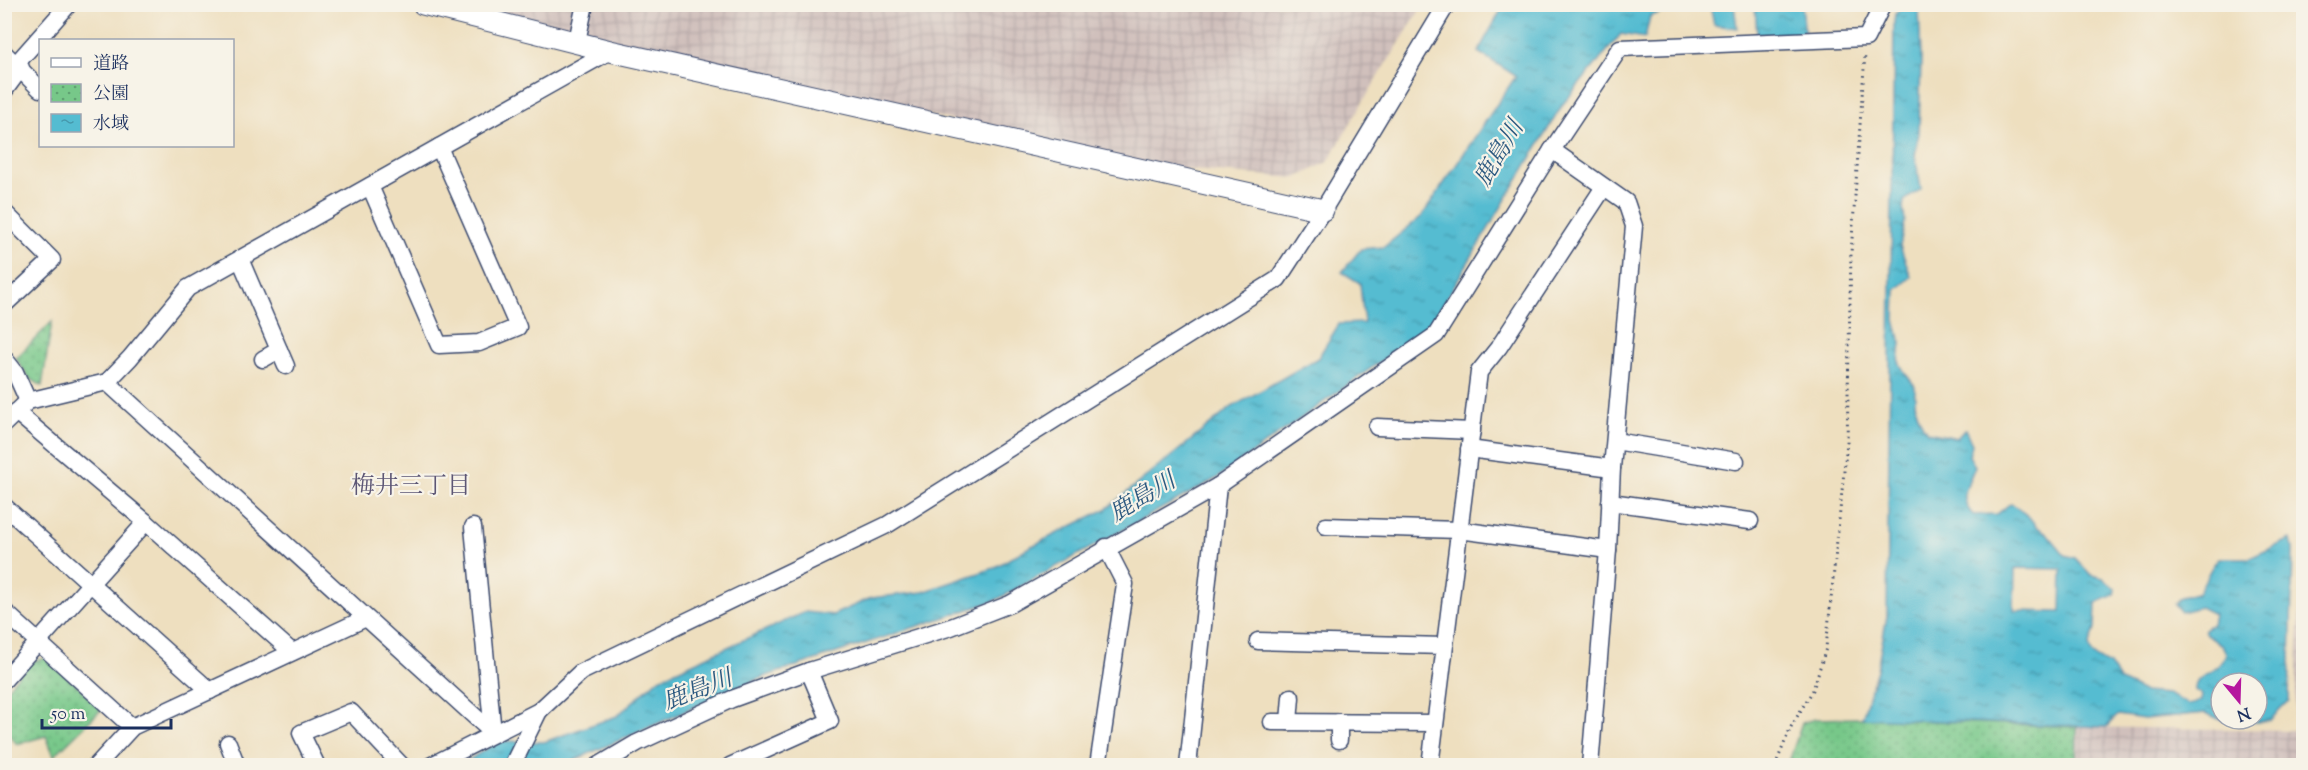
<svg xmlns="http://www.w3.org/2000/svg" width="2308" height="770" viewBox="0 0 2308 770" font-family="'Sorts Mill Goudy','Noto Serif JP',serif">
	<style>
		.industrial { fill: url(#industrial-grid) }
		.park { fill: url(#park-dots); stroke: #497c74; stroke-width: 1.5 }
		.water { fill: url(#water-ripples); stroke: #387698; stroke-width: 1.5; fill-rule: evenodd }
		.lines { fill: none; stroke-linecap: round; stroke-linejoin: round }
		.minor-casing { stroke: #3b496d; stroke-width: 19 }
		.tertiary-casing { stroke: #3b496d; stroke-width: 23 }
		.path { stroke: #3b496d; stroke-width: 3; stroke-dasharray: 1.5 4.5; stroke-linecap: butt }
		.minor { stroke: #fff; stroke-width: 16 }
		.tertiary { stroke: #fff; stroke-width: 21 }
		.labels { text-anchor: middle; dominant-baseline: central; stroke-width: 4.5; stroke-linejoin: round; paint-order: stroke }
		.water-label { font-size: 24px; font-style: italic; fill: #2c5980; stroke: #f7f3e8 }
		.neighbourhood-label { font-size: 24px; fill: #5d5775; stroke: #f7f3e8 }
	</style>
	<defs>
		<pattern id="industrial-grid" width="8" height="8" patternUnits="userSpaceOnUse" patternTransform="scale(1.5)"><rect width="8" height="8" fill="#d0c0bc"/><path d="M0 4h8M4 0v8" fill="none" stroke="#b2a5a4"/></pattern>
		<pattern id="park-dots" width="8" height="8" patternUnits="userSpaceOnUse" patternTransform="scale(1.5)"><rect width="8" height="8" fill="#77c889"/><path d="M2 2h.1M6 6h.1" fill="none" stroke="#61a373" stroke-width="1.8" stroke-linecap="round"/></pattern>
		<pattern id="water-ripples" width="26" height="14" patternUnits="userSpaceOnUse" patternTransform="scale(1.5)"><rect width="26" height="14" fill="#54bcd1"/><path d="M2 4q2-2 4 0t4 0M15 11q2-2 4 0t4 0" fill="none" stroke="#4599ad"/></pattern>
	</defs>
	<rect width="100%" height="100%" fill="#f7f3e8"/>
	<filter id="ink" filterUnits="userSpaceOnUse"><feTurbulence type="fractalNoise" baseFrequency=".0167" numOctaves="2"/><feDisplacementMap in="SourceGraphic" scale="12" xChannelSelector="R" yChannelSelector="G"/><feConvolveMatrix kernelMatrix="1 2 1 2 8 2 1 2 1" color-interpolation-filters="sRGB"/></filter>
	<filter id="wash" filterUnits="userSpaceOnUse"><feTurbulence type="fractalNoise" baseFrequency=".008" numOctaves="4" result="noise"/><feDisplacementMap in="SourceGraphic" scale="24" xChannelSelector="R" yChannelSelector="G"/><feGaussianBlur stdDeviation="1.35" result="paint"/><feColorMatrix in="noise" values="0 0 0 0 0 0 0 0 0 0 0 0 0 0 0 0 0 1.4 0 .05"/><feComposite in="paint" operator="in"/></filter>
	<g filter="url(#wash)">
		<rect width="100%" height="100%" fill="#eedfbf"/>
		<g class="industrial">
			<path d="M 471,5 L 1423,5 L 1361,105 L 1328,162 L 1296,178 L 1168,168 L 852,98 Z"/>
			<path d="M 2303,545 L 2303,765 L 2076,766 L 2077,727 L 2294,730 Z"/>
		</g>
		<g class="park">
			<path d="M 52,322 L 42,386 L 29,378 L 16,358 Z"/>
			<path d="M 47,658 L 103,708 L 54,756 L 46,736 L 17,744 L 5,731 L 5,691 L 30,662 Z"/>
			<path d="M 1862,718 L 2077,727 L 2076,765 L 1788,765 L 1802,723 L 1815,719 Z"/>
		</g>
		<g class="water">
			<path d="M 1504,5 L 1689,5 L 1650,16 L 1645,38 L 1621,34 L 1563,104 L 1430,326 L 1217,478 L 994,601 L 763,677 L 563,765 L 459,766 L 499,741 L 544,742 L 617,716 L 658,679 L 805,612 L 833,615 L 871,598 L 923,592 L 994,568 L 1026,549 L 1106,509 L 1232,407 L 1318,358 L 1339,324 L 1364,323 L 1360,283 L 1342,272 L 1361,249 L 1384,247 L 1422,216 L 1516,76 L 1478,52 Z"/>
			<path d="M 1710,5 L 1734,5 L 1737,28 L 1714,25 Z"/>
			<path d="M 1755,5 L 1802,5 L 1805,37 L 1757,35 Z"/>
			<path d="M 1909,7 L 1919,10 L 1921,58 L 1919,132 L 1915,155 L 1921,189 L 1904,201 L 1903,208 L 1905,221 L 1900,246 L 1911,277 L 1896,290 L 1895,320 L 1901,343 L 1899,362 L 1905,373 L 1915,386 C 1914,405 1916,416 1927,432 L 1957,438 L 1965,429 L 1972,444 L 1969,456 L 1975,466 C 1968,485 1957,498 1973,515 L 1997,514 L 2011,503 L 2029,517 L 2037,527 L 2047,533 L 2065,555 L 2075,558 L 2091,575 L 2103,578 L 2115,589 L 2114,595 L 2096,603 L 2095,629 L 2089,647 L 2092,655 L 2109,665 L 2119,680 L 2143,692 L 2168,694 L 2188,704 L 2201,701 L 2202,695 L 2195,690 C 2195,672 2218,676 2226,653 L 2222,645 L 2206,635 L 2204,629 L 2212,624 L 2214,614 L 2200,607 L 2181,612 L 2174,604 L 2181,597 L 2197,594 C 2206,582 2208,569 2219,558 L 2250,558 L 2291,539 L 2293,549 L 2289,701 L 2270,720 L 2258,722 L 2221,720 L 2206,713 L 2144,719 L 2118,715 L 2106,727 L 1862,718 L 1877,670 L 1887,616 L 1894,22 L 1895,14 L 1901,9 ZM 2015,568 L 2062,569 L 2061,612 L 2014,611 ZM 2221,683 L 2257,683 L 2257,719 L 2221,719 Z"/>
		</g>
	</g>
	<g filter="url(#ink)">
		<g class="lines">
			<g class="minor-casing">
				<g id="minor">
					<path d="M 577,41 L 585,4"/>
					<path d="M 4,53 L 40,89"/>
					<path d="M 16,64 L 69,4"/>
					<path d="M 4,91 L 21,68"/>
					<path d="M 370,186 L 439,345 L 479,343 L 518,327 L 439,147"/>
					<path d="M 4,212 L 52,260 L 4,305"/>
					<path d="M 240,259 L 286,366"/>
					<path d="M 4,358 L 15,372 L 28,401"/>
					<path d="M 263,359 L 279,350"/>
					<path d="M 107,382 L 493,733"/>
					<path d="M 4,424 L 28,401 L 107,382 L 130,358 L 188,288 L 610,51"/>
					<path d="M 1377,427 L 1472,431"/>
					<path d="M 1615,441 L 1736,461"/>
					<path d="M 1469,449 L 1612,468"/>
					<path d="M 1610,502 L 1750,521"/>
					<path d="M 4,506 L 210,691"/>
					<path d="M 146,522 L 292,652"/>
					<path d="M 1326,526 L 1459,530 L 1608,550"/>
					<path d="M 473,527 L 493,733"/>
					<path d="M 4,611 L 132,727"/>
					<path d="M 1258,641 L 1444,646"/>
					<path d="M 4,680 L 146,522 L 16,412"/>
					<path d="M 1272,722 L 1435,723"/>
					<path d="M 1289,722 L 1291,697"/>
					<path d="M 1339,722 L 1339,740"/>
					<path d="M 228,743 L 237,766"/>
					<path d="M 96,766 L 132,727 L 366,618"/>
					<path d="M 317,766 L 301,733 L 351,712 L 402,766"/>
					<path d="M 430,766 L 539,711 L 581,672 L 887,525 L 1278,279 L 1323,210 L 1447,4"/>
					<path d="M 512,766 L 539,711"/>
					<path d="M 598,766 L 637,743 L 732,699 L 809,671 L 951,627 L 1010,604 L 1218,486 L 1436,335 L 1552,150"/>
					<path d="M 730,766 L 830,721 L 809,671"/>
					<path d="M 1098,766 L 1125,584 L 1106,547"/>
					<path d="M 1188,766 L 1218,486"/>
					<path d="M 1430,766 L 1479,372 L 1499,347 L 1604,187"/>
					<path d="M 1590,766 L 1608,550 L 1612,468 L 1634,226 L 1626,202 L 1552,150 L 1620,48 L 1866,38 L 1883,4"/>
				</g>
			</g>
			<g class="tertiary-casing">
				<path id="tertiary" d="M 423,4 L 610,51 L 1323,210"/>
			</g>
			<path class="path" d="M 1775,766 L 1791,727 L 1813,690 L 1826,648 L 1847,442 L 1851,253 L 1865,54"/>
			<use href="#minor" class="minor"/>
			<use href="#tertiary" class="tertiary"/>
		</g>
	</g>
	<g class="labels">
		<g class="water-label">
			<text transform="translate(1500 154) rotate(-59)">鹿島川</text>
			<text transform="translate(1143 498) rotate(-31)">鹿島川</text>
			<text transform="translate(698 691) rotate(-21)">鹿島川</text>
		</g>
		<g class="neighbourhood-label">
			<text x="411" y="487">梅井三丁目</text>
		</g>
	</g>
	<rect width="2308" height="770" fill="none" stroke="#f7f3e8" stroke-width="24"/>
	<rect x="39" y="39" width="195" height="108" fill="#f7f3e8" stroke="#9fa5b1" stroke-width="1.5"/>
	<rect x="51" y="58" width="30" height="9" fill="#ffffff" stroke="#9fa5b1" stroke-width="1.5"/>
	<text x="93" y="69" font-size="18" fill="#1b2f5e">道路</text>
	<rect x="51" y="84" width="30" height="18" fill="url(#park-dots)" stroke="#9fa5b1" stroke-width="1.5"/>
	<text x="93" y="99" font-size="18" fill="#1b2f5e">公園</text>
	<rect x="51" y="114" width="30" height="18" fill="url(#water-ripples)" stroke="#9fa5b1" stroke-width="1.5"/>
	<text x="93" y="129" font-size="18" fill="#1b2f5e">水域</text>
	<g transform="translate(2239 701) rotate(161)"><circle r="28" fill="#f7f3e8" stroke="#9fa5b1" stroke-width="1.5"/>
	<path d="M0-4.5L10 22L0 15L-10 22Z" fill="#b5179e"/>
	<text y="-9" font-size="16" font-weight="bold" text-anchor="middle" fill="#1b2f5e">N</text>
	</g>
	<path d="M42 719v9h129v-9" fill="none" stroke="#1b2f5e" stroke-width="3"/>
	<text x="51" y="719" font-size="18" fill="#1b2f5e" stroke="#f7f3e8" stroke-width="4.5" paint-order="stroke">50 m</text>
</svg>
